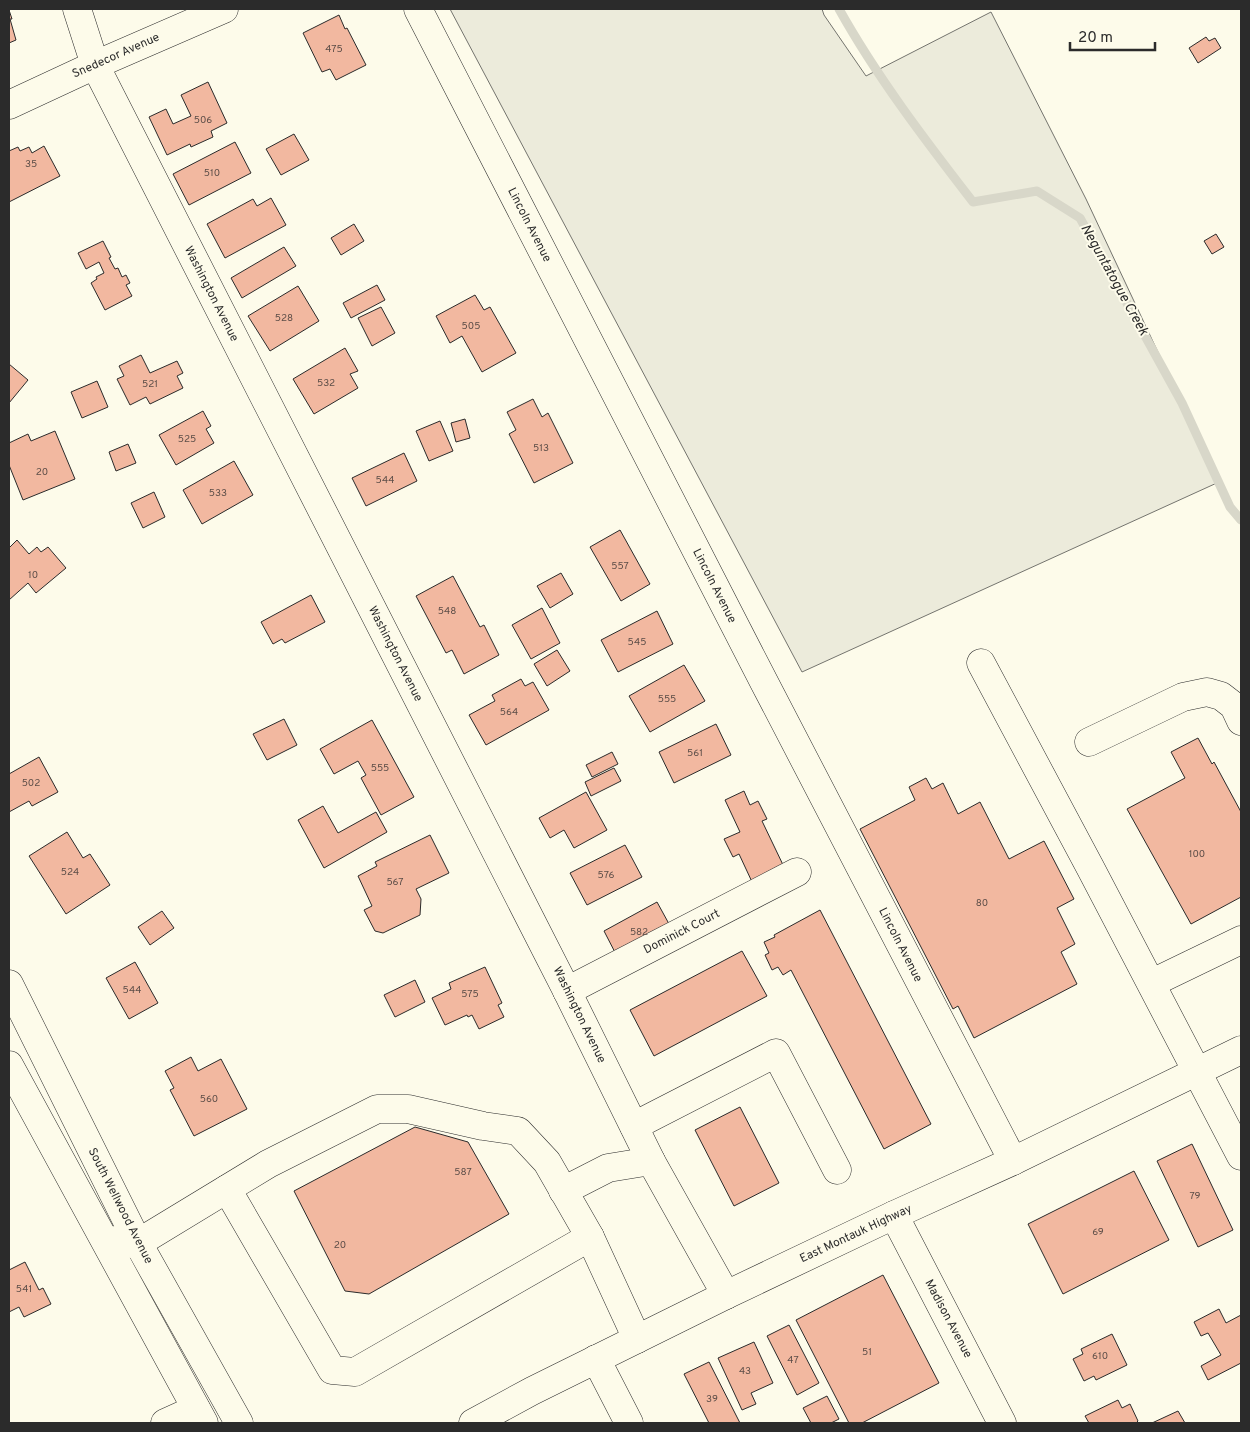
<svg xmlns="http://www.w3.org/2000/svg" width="1250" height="1432" viewBox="0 0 1250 1432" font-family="Overpass,sans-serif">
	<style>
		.green { fill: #ecebdb; stroke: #74746e }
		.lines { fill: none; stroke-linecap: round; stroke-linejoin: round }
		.stream { stroke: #d8d7c9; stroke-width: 9 }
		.building { fill: #f2b8a0; stroke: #2b2b2b }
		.minor-casing { stroke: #2b2b2b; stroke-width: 29 }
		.major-casing { stroke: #2b2b2b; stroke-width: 29 }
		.minor { stroke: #fdfbea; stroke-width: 28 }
		.major { stroke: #fdfbea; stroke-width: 28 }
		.labels { text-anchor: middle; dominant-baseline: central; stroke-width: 4; stroke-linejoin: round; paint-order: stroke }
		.number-label { font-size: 10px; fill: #5d4e48 }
		.street-label { font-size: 12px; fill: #2b2b2b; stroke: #fdfbea }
		.water-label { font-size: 14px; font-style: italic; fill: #2b2b2b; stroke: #fdfbea }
	</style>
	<rect width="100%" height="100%" fill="#fdfbea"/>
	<path class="green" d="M 450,9 L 822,9 L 824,15 L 866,76 L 991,12 L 1086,199 L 1219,482 L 802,672 Z"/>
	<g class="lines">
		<path class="stream" d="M 839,9 C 877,77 925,140 973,202 L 1037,191 L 1080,218 L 1182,403 L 1230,507 L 1241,520"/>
	</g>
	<g class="building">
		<path d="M 9,10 L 12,19 L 10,19 L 16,40 L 9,43 Z"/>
		<path d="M 339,15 L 345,29 L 347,28 L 366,65 L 336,80 L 330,69 L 322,72 L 303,33 Z"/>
		<path d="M 1206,37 L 1209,41 L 1215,38 L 1221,48 L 1198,63 L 1189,48 Z"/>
		<path d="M 208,82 L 227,123 L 211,131 L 213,137 L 191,147 L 190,144 L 167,155 L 149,117 L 166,109 L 173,124 L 191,116 L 181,95 Z"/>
		<path d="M 294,134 L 309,160 L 281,175 L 266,149 Z"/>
		<path d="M 235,142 L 251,173 L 189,205 L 173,174 Z"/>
		<path d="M 44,146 L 60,176 L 9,202 L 9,151 L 18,147 L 20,151 L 29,147 L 32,153 Z"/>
		<path d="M 271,198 L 286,225 L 225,258 L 207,224 L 253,199 L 257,206 Z"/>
		<path d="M 354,224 L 364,241 L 341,255 L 331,238 Z"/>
		<path d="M 1216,234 L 1224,247 L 1212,254 L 1204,241 Z"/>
		<path d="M 103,241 L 111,257 L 109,258 L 115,269 L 118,268 L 122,277 L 126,275 L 130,283 L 126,285 L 132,296 L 105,310 L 91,283 L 97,279 L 96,277 L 104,273 L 99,262 L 86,269 L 78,253 Z"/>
		<path d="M 284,247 L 296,266 L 242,298 L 231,278 Z"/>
		<path d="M 377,285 L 385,300 L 351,318 L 343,303 Z"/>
		<path d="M 298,286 L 319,321 L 270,351 L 248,316 Z"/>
		<path d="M 475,295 L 484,310 L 490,307 L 516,353 L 482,372 L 462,336 L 450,343 L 436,316 Z"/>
		<path d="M 381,307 L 395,333 L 372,346 L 358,318 Z"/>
		<path d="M 345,348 L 358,371 L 350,374 L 358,388 L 314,414 L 293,379 Z"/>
		<path d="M 141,355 L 150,373 L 177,361 L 183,373 L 177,376 L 183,388 L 150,404 L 146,397 L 130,405 L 117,379 L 124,376 L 119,366 Z"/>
		<path d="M 9,364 L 28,380 L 9,403 Z"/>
		<path d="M 97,381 L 108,407 L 82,418 L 71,392 Z"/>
		<path d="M 533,399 L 542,417 L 548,413 L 573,463 L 534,483 L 509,434 L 516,430 L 507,412 Z"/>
		<path d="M 203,411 L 211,426 L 206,429 L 214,443 L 176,465 L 159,435 Z"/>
		<path d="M 465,419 L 470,438 L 456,442 L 451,423 Z"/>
		<path d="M 440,421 L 453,451 L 429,461 L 416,431 Z"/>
		<path d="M 55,431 L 75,479 L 23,500 L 9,465 L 9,443 L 28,434 L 31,441 Z"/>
		<path d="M 128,444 L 136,463 L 116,471 L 109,452 Z"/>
		<path d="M 404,453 L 417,481 L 366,506 L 352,478 Z"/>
		<path d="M 234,461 L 253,495 L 202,524 L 183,490 Z"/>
		<path d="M 154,492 L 165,517 L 143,528 L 131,503 Z"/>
		<path d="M 620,530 L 650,584 L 621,601 L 590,547 Z"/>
		<path d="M 17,540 L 29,554 L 37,547 L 41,552 L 48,547 L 66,568 L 36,593 L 28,583 L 9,600 L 9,548 Z"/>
		<path d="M 561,573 L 573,594 L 550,608 L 537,586 Z"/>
		<path d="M 453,576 L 480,627 L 484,625 L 499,655 L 464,674 L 452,650 L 446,653 L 416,596 Z"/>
		<path d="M 311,595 L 325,622 L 285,643 L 282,639 L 273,644 L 261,622 Z"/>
		<path d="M 542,608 L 560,643 L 531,659 L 512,625 Z"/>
		<path d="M 657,611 L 673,644 L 618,672 L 601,640 Z"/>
		<path d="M 557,650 L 570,671 L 547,686 L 534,664 Z"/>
		<path d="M 684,665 L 705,701 L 650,732 L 629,696 Z"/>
		<path d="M 521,679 L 525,686 L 533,682 L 549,710 L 486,745 L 469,715 L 495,701 L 492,695 Z"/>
		<path d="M 284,719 L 297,745 L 267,760 L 253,734 Z"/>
		<path d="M 372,720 L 414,797 L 381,815 L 361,778 L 366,775 L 358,761 L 334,774 L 320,749 Z"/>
		<path d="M 716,724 L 731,755 L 674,783 L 659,752 Z"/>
		<path d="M 1198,738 L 1212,764 L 1214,762 L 1241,812 L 1241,897 L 1191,924 L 1127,809 L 1185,778 L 1171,752 Z"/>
		<path d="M 612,752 L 618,764 L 592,777 L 586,765 Z"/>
		<path d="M 39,757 L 58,792 L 32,806 L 29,801 L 9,812 L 9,774 Z"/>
		<path d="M 614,768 L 621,781 L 591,796 L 585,782 Z"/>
		<path d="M 926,778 L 932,789 L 943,783 L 958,814 L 980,802 L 1009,859 L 1044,841 L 1074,899 L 1057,908 L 1075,944 L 1061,952 L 1077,984 L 974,1038 L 958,1006 L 953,1009 L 860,829 L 915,800 L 909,787 Z"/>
		<path d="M 744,791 L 750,805 L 758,801 L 767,819 L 762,821 L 785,869 L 753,884 L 739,854 L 733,857 L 724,839 L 740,832 L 725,800 Z"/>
		<path d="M 586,792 L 607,830 L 574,848 L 564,830 L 550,838 L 539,818 Z"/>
		<path d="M 323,806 L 338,833 L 376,812 L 387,832 L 324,868 L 298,820 Z"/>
		<path d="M 67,832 L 83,858 L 90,854 L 110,885 L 66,914 L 29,856 Z"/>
		<path d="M 430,835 L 449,873 L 416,889 L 421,899 L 420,915 L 383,933 L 375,931 L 364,910 L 372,906 L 358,876 L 377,866 L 375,862 Z"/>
		<path d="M 625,845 L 642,877 L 587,905 L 570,873 Z"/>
		<path d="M 657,902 L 674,933 L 620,962 L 604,931 Z"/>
		<path d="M 820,910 L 931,1124 L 884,1149 L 791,970 L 783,975 L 778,967 L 772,970 L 765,955 L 769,953 L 764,942 L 775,937 L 774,935 Z"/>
		<path d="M 162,911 L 174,928 L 150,945 L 138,927 Z"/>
		<path d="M 742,951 L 767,996 L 654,1056 L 630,1010 Z"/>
		<path d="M 135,962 L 158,1003 L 129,1019 L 106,978 Z"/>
		<path d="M 485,967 L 502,1003 L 498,1005 L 504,1017 L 479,1029 L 472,1015 L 468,1017 L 467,1015 L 445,1025 L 432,998 L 451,989 L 449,983 Z"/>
		<path d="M 415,980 L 425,1002 L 395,1017 L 384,995 Z"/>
		<path d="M 191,1057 L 198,1071 L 221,1059 L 247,1109 L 194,1136 L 170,1090 L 174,1088 L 165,1071 Z"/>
		<path d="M 740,1107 L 779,1183 L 734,1206 L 695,1130 Z"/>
		<path d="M 415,1127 L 468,1142 L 509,1214 L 369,1294 L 345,1291 L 294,1191 Z"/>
		<path d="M 1192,1144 L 1233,1230 L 1198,1247 L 1157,1161 Z"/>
		<path d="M 1134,1171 L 1169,1240 L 1063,1294 L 1028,1224 Z"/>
		<path d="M 25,1262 L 39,1290 L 43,1288 L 51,1304 L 24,1317 L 19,1307 L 9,1312 L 9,1270 Z"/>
		<path d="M 883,1275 L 939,1383 L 862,1423 L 849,1423 L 796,1320 Z"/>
		<path d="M 1219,1309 L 1226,1323 L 1241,1315 L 1241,1363 L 1208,1380 L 1201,1366 L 1221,1355 L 1208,1333 L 1201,1336 L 1194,1322 Z"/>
		<path d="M 789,1325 L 819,1383 L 797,1395 L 767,1336 Z"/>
		<path d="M 1112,1334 L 1127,1365 L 1096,1380 L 1094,1376 L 1084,1381 L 1073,1359 L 1083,1354 L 1081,1349 Z"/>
		<path d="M 754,1342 L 773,1383 L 751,1393 L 756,1404 L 742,1410 L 718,1358 Z"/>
		<path d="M 709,1362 L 740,1423 L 709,1423 L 684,1374 Z"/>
		<path d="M 827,1396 L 839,1419 L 831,1423 L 811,1423 L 803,1408 Z"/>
		<path d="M 1118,1400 L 1122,1408 L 1130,1404 L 1138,1421 L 1137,1422 L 1137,1423 L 1089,1423 L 1085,1416 Z"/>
		<path d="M 1178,1411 L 1185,1423 L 1152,1423 Z"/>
	</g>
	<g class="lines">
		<g class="minor-casing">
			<g id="minor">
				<path d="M 77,9 L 95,65 L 567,991 L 651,1161 L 726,1295"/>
				<path d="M 418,9 L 764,682 L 1013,1161"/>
				<path d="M 9,105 L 95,65 L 224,9"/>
				<path d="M 981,663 L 1091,869 L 1241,1156"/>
				<path d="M 1089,742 L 1183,697 L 1207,692 L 1221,696 L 1234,706 L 1241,721"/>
				<path d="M 1152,983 L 1241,940"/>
				<path d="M 567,991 L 797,872"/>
				<path d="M 634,1126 L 776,1053 L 837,1170"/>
				<path d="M 227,1189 L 332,1370 L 355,1372 L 590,1237"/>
				<path d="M 563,1191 L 608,1168 L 651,1161"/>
				<path d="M 894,1215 L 1002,1423"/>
				<path d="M 116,1240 L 127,1244 L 138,1243 L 268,1164 L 377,1109 L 408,1109 L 483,1126 L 518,1131 L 547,1162 L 590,1237 L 637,1339"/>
				<path d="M 596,1359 L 629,1423"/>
				<path d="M 165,1423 L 196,1409"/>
			</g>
		</g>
		<g class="major-casing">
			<g id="major">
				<path d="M 9,984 L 138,1243 L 239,1423"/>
				<path d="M 9,1065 L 204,1423"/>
				<path d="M 473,1423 L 532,1391 L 726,1295 L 894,1215 L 1013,1161 L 1241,1050"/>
			</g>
		</g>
		<use href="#minor" class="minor"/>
		<use href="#major" class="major"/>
	</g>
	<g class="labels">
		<g class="number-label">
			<text x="334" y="49">475</text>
			<text x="203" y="120">506</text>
			<text x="31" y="164">35</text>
			<text x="212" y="173">510</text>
			<text x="284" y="318">528</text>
			<text x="471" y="326">505</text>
			<text x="326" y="383">532</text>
			<text x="150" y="384">521</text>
			<text x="187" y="439">525</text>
			<text x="541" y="448">513</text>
			<text x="42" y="472">20</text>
			<text x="385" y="480">544</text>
			<text x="218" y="493">533</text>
			<text x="620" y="566">557</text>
			<text x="33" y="575">10</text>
			<text x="447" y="611">548</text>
			<text x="637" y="642">545</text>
			<text x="667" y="699">555</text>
			<text x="509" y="712">564</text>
			<text x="695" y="753">561</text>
			<text x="380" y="768">555</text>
			<text x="31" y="783">502</text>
			<text x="1197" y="854">100</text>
			<text x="70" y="872">524</text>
			<text x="606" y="875">576</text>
			<text x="395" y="882">567</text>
			<text x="982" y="903">80</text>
			<text x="639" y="932">582</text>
			<text x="132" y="990">544</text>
			<text x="470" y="994">575</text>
			<text x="209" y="1099">560</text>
			<text x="463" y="1172">587</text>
			<text x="1195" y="1196">79</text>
			<text x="1098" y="1232">69</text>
			<text x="340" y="1245">20</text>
			<text x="24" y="1289">541</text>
			<text x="867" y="1352">51</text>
			<text x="1100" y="1356">610</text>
			<text x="793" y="1360">47</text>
			<text x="745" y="1371">43</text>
			<text x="712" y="1399">39</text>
		</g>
		<g class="street-label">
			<text transform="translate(116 56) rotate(-24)">Snedecor Avenue</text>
			<text transform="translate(529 225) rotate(63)">Lincoln Avenue</text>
			<text transform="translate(211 294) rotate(63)">Washington Avenue</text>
			<text transform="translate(714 586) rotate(63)">Lincoln Avenue</text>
			<text transform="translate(395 654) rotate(63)">Washington Avenue</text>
			<text transform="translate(682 932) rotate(-27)">Dominick Court</text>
			<text transform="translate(900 945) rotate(63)">Lincoln Avenue</text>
			<text transform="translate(579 1015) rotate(64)">Washington Avenue</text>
			<text transform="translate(120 1206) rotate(63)">South Wellwood Avenue</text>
			<text transform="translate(856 1234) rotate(-25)">East Montauk Highway</text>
			<text transform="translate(948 1319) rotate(62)">Madison Avenue</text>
		</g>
		<g class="water-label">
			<text transform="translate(1114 280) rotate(61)">Neguntatogue Creek</text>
		</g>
	</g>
	<rect width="1250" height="1432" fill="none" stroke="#2b2b2b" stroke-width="20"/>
	<path d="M1070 42v8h85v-8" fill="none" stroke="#2b2b2b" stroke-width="2.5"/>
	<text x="1078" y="42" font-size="15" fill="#2b2b2b" stroke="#fdfbea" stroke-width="4" paint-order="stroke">20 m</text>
</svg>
